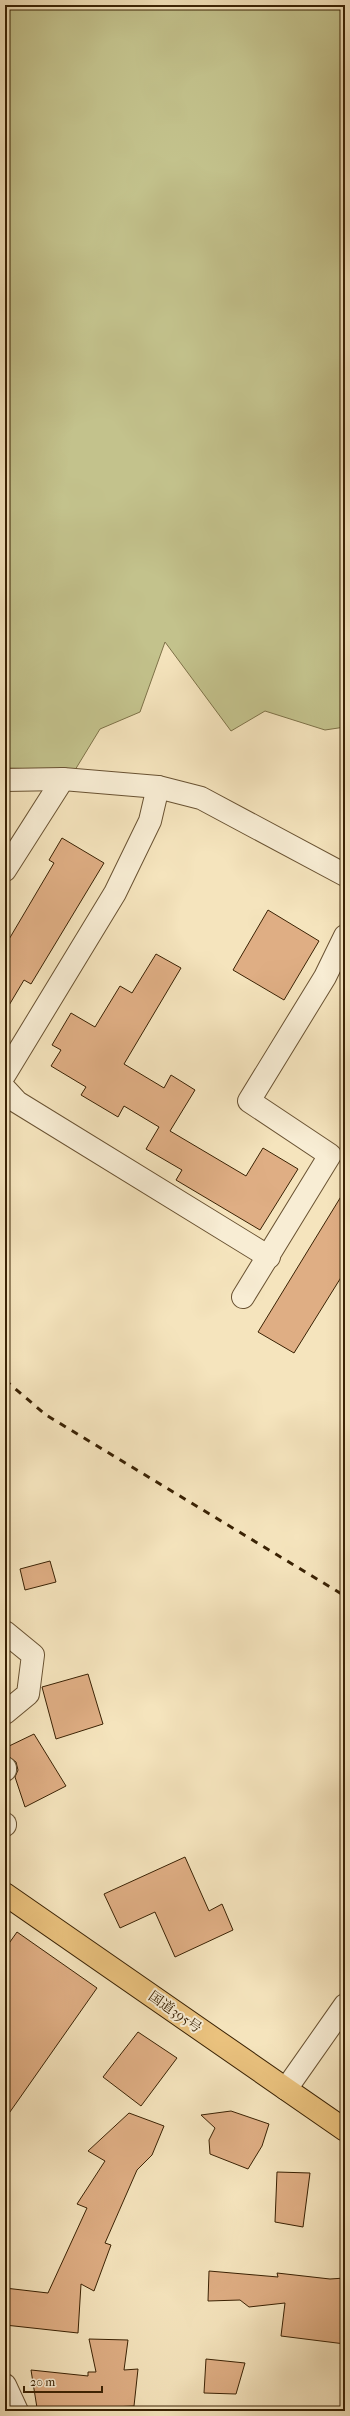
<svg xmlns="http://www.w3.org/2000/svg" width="350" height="2416" viewBox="0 0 350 2416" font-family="'IM FELL French Canon','Noto Serif JP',serif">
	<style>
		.green { fill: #c3c28c; stroke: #7e7248 }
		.building { fill: #dfae84; stroke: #3a2204 }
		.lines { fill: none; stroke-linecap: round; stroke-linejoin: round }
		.street-casing { stroke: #695232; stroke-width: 24 }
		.highway-casing { stroke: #3a2204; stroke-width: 24 }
		.street { stroke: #f8edd4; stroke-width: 22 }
		.highway { stroke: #eac27e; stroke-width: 22 }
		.rail { stroke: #3a2204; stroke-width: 3; stroke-dasharray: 7 7; stroke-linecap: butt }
		.labels { text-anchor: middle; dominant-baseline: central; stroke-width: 4; stroke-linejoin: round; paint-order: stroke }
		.street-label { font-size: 14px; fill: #3a2204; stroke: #f8edd4 }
	</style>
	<rect width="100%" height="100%" fill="#f5e4bd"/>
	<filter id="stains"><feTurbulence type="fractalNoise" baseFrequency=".005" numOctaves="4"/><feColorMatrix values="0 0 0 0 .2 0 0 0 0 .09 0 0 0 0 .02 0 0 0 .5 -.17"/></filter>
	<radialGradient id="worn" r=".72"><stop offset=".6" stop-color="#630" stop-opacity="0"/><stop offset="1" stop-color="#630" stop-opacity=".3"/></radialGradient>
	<path class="green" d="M 5,5 L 345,5 L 345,727 L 325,730 L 265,711 L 231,731 L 165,642 L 140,712 L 100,729 L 75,770 L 5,768 Z"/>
	<g class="building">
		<path d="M 62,838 L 104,863 L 31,984 L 24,980 L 5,1012 L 5,946 L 54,863 L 49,860 Z"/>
		<path d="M 268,910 L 319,941 L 284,1000 L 233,970 Z"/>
		<path d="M 156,954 L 181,968 L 124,1064 L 164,1088 L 171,1075 L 195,1090 L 170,1131 L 246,1176 L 263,1148 L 298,1169 L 260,1230 L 176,1180 L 182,1170 L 146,1149 L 159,1127 L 124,1106 L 118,1117 L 81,1095 L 86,1087 L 51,1066 L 61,1050 L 52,1045 L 71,1013 L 95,1027 L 120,986 L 132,993 Z"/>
		<path d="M 345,1190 L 345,1271 L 294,1353 L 258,1332 Z"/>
		<path d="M 50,1561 L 56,1582 L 25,1590 L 20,1569 Z"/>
		<path d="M 88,1674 L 103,1724 L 56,1739 L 42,1687 Z"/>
		<path d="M 34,1734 L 66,1786 L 25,1807 L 15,1777 L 18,1770 L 16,1762 L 8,1756 L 5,1748 Z"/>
		<path d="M 185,1857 L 209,1911 L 222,1904 L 233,1930 L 175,1957 L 155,1912 L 120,1928 L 104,1894 Z"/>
		<path d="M 17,1932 L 97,1988 L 5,2119 L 5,1949 Z"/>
		<path d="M 138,2032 L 177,2058 L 141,2106 L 103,2077 Z"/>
		<path d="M 231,2111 L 269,2124 L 262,2146 L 248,2169 L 210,2154 L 209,2140 L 215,2128 L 201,2115 Z"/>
		<path d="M 129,2113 L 164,2126 L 152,2155 L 137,2170 L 105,2243 L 111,2245 L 94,2291 L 81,2284 L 78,2333 L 5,2325 L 5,2288 L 48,2293 L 87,2208 L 77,2204 L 105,2161 L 88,2151 Z"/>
		<path d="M 277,2172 L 310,2173 L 303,2227 L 275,2222 Z"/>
		<path d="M 209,2271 L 278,2277 L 277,2273 L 330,2279 L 345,2278 L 345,2344 L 281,2336 L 285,2303 L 249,2307 L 240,2300 L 208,2301 Z"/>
		<path d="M 89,2339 L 128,2340 L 124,2370 L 138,2369 L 134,2406 L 68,2409 L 68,2411 L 37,2408 L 31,2370 L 88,2376 L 88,2372 L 96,2372 Z"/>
		<path d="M 206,2359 L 245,2363 L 236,2394 L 204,2393 Z"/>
	</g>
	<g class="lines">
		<g class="street-casing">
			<g id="street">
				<path d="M 5,780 L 63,779 L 158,787 L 201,798 L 345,875"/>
				<path d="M 5,870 L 63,779"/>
				<path d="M 5,1074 L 115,893 L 150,821 L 158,787"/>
				<path d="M 5,1089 L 17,1102 L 269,1257"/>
				<path d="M 243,1297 L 330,1155 L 249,1101 L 325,977 L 345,936"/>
				<path d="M 5,1632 L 33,1655 L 28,1694 L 5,1713"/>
				<path d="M 5,1768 L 5,1770"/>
				<path d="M 5,1824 L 5,1825"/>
				<path d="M 286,2089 L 345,2005"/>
				<path d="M 5,2385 L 17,2411"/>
			</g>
		</g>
		<g class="highway-casing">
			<path id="highway" d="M 5,1894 L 345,2130"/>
		</g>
		<use href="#street" class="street"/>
		<use href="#highway" class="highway"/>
		<path class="rail" d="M 5,1380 L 46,1415 L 345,1596"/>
	</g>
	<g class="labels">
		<g class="street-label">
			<text transform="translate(175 2012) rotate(35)">国道395号</text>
		</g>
	</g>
	<rect width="350" height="2416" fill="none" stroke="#f5e4bd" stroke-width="20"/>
	<rect x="6" y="6" width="338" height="2404" fill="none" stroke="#3a2204" stroke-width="2"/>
	<rect x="10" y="10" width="330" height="2396" fill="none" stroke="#3a2204"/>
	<path d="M24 2386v6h78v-6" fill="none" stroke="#3a2204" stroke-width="2"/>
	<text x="30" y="2386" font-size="12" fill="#3a2204" stroke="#f8edd4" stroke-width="3" paint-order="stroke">20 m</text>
	<rect width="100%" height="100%" filter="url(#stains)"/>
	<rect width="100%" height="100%" fill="url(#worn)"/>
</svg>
